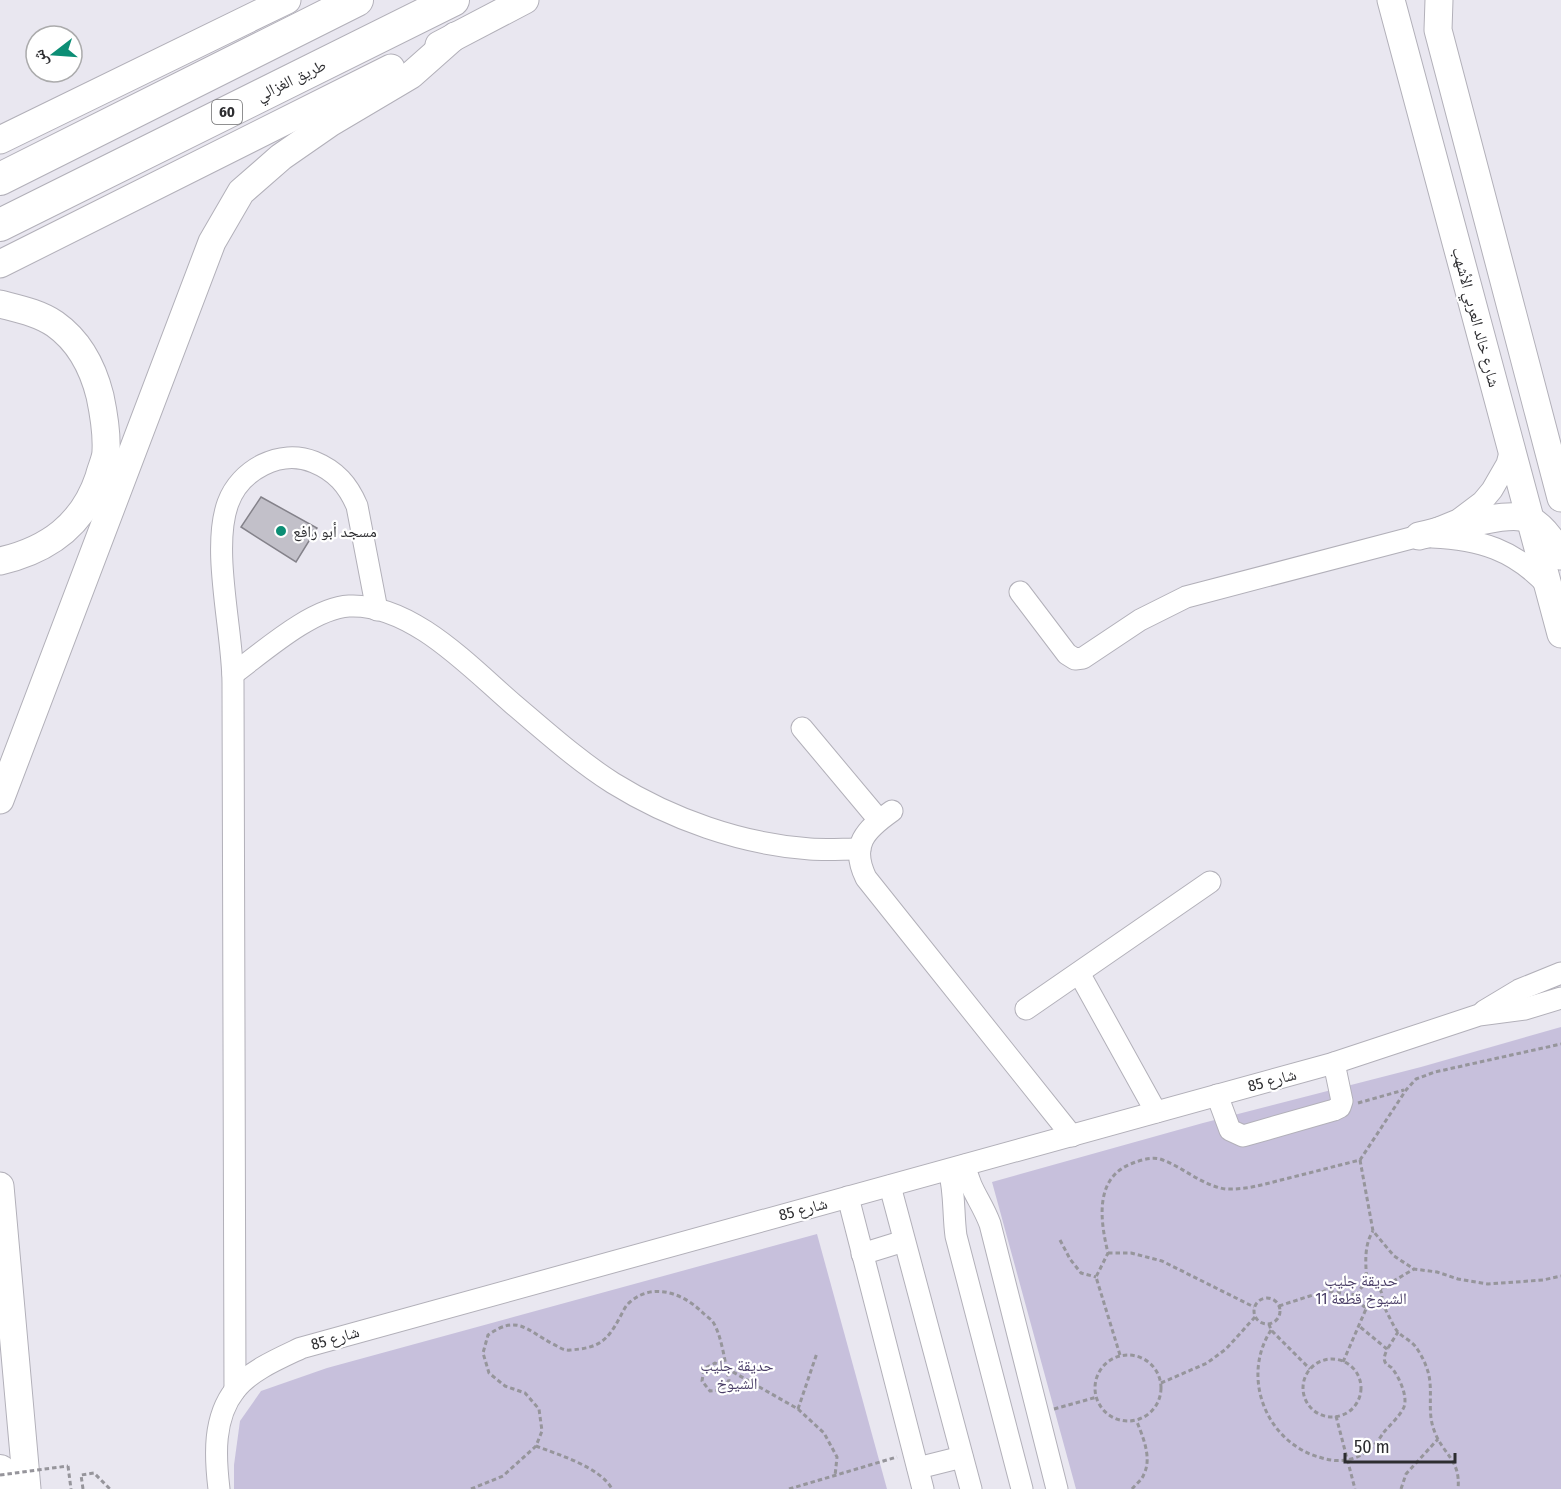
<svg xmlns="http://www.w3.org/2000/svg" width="1561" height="1489" viewBox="0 0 1561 1489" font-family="'Fira Sans Condensed','Noto Naskh Arabic',sans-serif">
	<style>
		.green { fill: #c7c0dc }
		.building { fill: #c2c0c9; stroke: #84828a; stroke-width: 1.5 }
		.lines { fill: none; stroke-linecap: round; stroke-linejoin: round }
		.minor-casing { stroke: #b2b0b9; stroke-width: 23 }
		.major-casing { stroke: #b2b0b9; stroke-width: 29 }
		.highway-casing { stroke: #b2b0b9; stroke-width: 34 }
		.path { stroke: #96959b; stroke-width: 3; stroke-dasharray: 4.5 3; stroke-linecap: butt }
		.minor { stroke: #fff; stroke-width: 21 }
		.major { stroke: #fff; stroke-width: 27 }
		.highway { stroke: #fff; stroke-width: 32 }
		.path-bridge { stroke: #96959b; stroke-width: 3; stroke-dasharray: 4.5 3; stroke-linecap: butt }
		.poi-dot { fill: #0c8e75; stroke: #fff; stroke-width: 2 }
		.labels { text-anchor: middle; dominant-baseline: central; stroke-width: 4.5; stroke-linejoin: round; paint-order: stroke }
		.shield { fill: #fff; stroke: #6c6c6e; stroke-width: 1.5 }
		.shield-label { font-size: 15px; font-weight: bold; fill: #2d2d30 }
		.street-label { font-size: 16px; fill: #2d2d30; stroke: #fff }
		.poi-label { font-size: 16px; fill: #2d2d30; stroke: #fff; text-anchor: start }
		.park-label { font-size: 16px; fill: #4a3e67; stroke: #fff }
	</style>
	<rect width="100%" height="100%" fill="#e9e7f0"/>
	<g class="green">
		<path d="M 1561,1027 L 1561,1489 L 1076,1489 L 992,1182 L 1203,1123 L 1421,1067 Z"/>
		<path d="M 817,1234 L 887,1489 L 234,1489 L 234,1465 L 240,1421 L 261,1391 L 327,1368 Z"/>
	</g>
	<path class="building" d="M 261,497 L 317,528 L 296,562 L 241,527 Z"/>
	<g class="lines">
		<g class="minor-casing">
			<g id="minor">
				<path d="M 1432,537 C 1480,539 1515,550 1548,586"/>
				<path d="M 1020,592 L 1067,654 L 1075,659 L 1083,658 L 1140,620 L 1186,597 L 1419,536 L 1458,520 L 1482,502 L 1492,490 L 1507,464 L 1511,449"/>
				<path d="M 233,674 C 263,652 312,608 349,606 C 411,603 470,667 513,704 C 546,732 577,760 613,783 C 671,819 741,844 810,849 C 826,850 843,849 860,849"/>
				<path d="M 802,728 L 879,820"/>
				<path d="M 892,811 C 865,830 850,845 866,878 L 1072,1136"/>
				<path d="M 1079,973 L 1156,1112"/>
				<path d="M 1026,1009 L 1210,882"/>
				<path d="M 1484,1011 L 1519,990 L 1561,973"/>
				<path d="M 1217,1095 L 1230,1130 L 1243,1136 L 1334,1110 L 1340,1107 L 1342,1101 L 1334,1063"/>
				<path d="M 965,1165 C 970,1191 981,1200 990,1224 L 1057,1489"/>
				<path d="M 949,1170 C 955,1192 953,1214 956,1236 L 1022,1489"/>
				<path d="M 890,1186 L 971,1489"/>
				<path d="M 848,1197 L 923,1489"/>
				<path d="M 862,1254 L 904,1241"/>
				<path d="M 235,1390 C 234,1154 233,918 233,683 C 233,632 211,549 228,503 C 240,470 280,448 314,462 C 336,471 348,485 357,506 L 377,610"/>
				<path d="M 918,1468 L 962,1457"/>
				<path d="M 219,1489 C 215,1456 213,1418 235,1390 C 249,1371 280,1358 301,1348 L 1334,1063 L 1479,1015 L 1525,1009 L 1561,998"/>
			</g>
		</g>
		<g class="major-casing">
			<g id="major">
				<path d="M 1391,0 L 1561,634"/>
				<path d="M 1439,0 L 1438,30 L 1561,498"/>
				<path d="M 439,45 L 525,0"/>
				<path d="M 0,140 L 287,0"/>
				<path d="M 0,264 L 391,68"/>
				<path d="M 0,304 C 19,309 39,313 55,324 C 79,341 93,368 100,396 C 104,415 107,432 106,451 C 106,459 101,468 99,477 C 83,525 48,550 0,561"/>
				<path d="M 1419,536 C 1443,531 1510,508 1530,520 C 1544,527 1554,543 1561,556"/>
				<path d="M 0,800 L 212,242 L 241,192 L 281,157 L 330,123 L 411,75 L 455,36"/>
				<path d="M 0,1186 L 27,1489"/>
			</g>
		</g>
		<g class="highway-casing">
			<g id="highway">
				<path d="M 0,179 L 357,0"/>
				<path d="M 0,225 L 453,0"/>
				<path d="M 0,1471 L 3,1489"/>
			</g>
		</g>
		<g class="path">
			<path d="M 1358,1103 L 1404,1090"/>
			<path d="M 1360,1160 L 1373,1231 L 1394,1256 L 1414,1269 L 1437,1272 L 1458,1279 L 1488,1284 L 1543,1280 L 1561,1276"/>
			<path d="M 1060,1240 L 1070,1259 L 1081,1273 L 1096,1277"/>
			<path d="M 1108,1253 L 1131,1253 L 1162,1261 L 1254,1307"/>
			<circle cx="1370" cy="1296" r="12"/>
			<path d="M 1367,1284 C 1366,1266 1363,1247 1373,1231"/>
			<path d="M 1380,1289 L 1414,1269"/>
			<circle cx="1267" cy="1311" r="13"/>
			<path d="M 1381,1302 C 1387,1311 1391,1322 1397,1331 C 1402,1337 1410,1340 1415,1346 C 1419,1351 1424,1360 1426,1366 C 1435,1387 1426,1409 1434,1430 C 1442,1454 1461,1459 1458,1489"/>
			<path d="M 1279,1306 L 1325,1291 L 1357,1295"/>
			<path d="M 1269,1324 L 1271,1330 L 1310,1369"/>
			<path d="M 1271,1330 C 1240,1378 1267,1444 1322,1458 C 1338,1463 1355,1461 1369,1450 C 1375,1445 1380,1438 1384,1432 C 1390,1425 1400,1416 1404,1407 C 1408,1396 1399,1377 1392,1368 C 1389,1365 1387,1366 1385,1362 C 1383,1357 1386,1353 1387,1349 L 1359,1326"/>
			<path d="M 1388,1348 L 1398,1332"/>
			<circle cx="1128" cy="1388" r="33"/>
			<path d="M 1120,1355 L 1096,1277 L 1108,1253 C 1100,1220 1094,1177 1133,1163 C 1141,1160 1151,1157 1160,1159 C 1182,1166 1202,1186 1226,1189 C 1248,1190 1268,1183 1289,1178 C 1313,1172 1336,1166 1360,1160 L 1406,1090 L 1416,1079 L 1435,1072 L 1561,1044"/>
			<circle cx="1332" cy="1388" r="29"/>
			<path d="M 1343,1362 L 1366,1309"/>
			<path d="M 1161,1383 L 1207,1363 L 1226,1349 L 1255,1317"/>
			<path d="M 798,1409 L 817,1353"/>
			<path d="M 1054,1409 L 1097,1397"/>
			<path d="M 1336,1416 L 1355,1489"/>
			<path d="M 536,1446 C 559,1455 600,1467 612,1489"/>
			<path d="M 68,1466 L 71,1489"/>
			<path d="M 83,1489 L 81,1475 L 94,1473 L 110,1489"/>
			<path d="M 471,1489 L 503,1476 L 536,1446 L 542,1431 L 539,1409 L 525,1393 L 505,1386 L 489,1373 L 483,1353 L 488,1335 C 518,1314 526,1330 553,1344 C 559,1347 564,1351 570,1350 C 598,1348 607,1342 620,1317 C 623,1312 625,1306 630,1302 C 653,1282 683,1293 703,1313 C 706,1316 711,1319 713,1322 C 722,1336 725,1364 729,1380 L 722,1390 L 710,1391 L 702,1381 L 704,1369 L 715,1363 L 726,1368 L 798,1409 L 824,1433 L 837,1457 L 835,1476"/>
			<path d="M 789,1489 L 897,1457"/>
			<path d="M 1132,1489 C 1136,1484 1142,1480 1144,1474 C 1152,1458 1143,1437 1137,1422"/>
			<path d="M 1401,1489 L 1406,1474 L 1438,1439"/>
		</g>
		<use href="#minor" class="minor"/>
		<use href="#major" class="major"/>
		<use href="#highway" class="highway"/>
		<path class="path-bridge" d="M 0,1475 L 68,1466"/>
	</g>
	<circle class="poi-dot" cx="281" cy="531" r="6"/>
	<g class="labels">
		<rect class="shield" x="212" y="100" width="30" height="24" rx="4.5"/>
		<g class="shield-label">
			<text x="227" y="112">60</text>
		</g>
		<g class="street-label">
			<text transform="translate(291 80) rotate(-26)">طريق الغزالي</text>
			<text transform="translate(1476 317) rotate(75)">شارع خالد العربي الأشهب</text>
			<text transform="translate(1272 1080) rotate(-15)">شارع 85</text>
			<text transform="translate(803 1209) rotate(-15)">شارع 85</text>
			<text transform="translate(335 1338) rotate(-16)">شارع 85</text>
		</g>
		<g class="poi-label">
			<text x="293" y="531">مسجد أبو رافع</text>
		</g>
		<g class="park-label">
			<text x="1361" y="1280">حديقة جليب<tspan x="1361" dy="18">الشيوخ قطعة 11</tspan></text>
			<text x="737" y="1365">حديقة جليب<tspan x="737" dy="18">الشيوخ</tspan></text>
		</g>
	</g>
	<g transform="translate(54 54) rotate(253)"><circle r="28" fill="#ffffff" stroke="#ababac" stroke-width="1.5"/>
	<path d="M0-4.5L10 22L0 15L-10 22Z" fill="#0c8e75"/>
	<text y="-9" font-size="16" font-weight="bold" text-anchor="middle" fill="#2d2d30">ش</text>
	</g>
	<path d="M1345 1453v9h110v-9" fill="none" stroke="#2d2d30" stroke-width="3"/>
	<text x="1354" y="1453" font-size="18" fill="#2d2d30" stroke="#ffffff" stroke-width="4.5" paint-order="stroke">50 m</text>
</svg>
